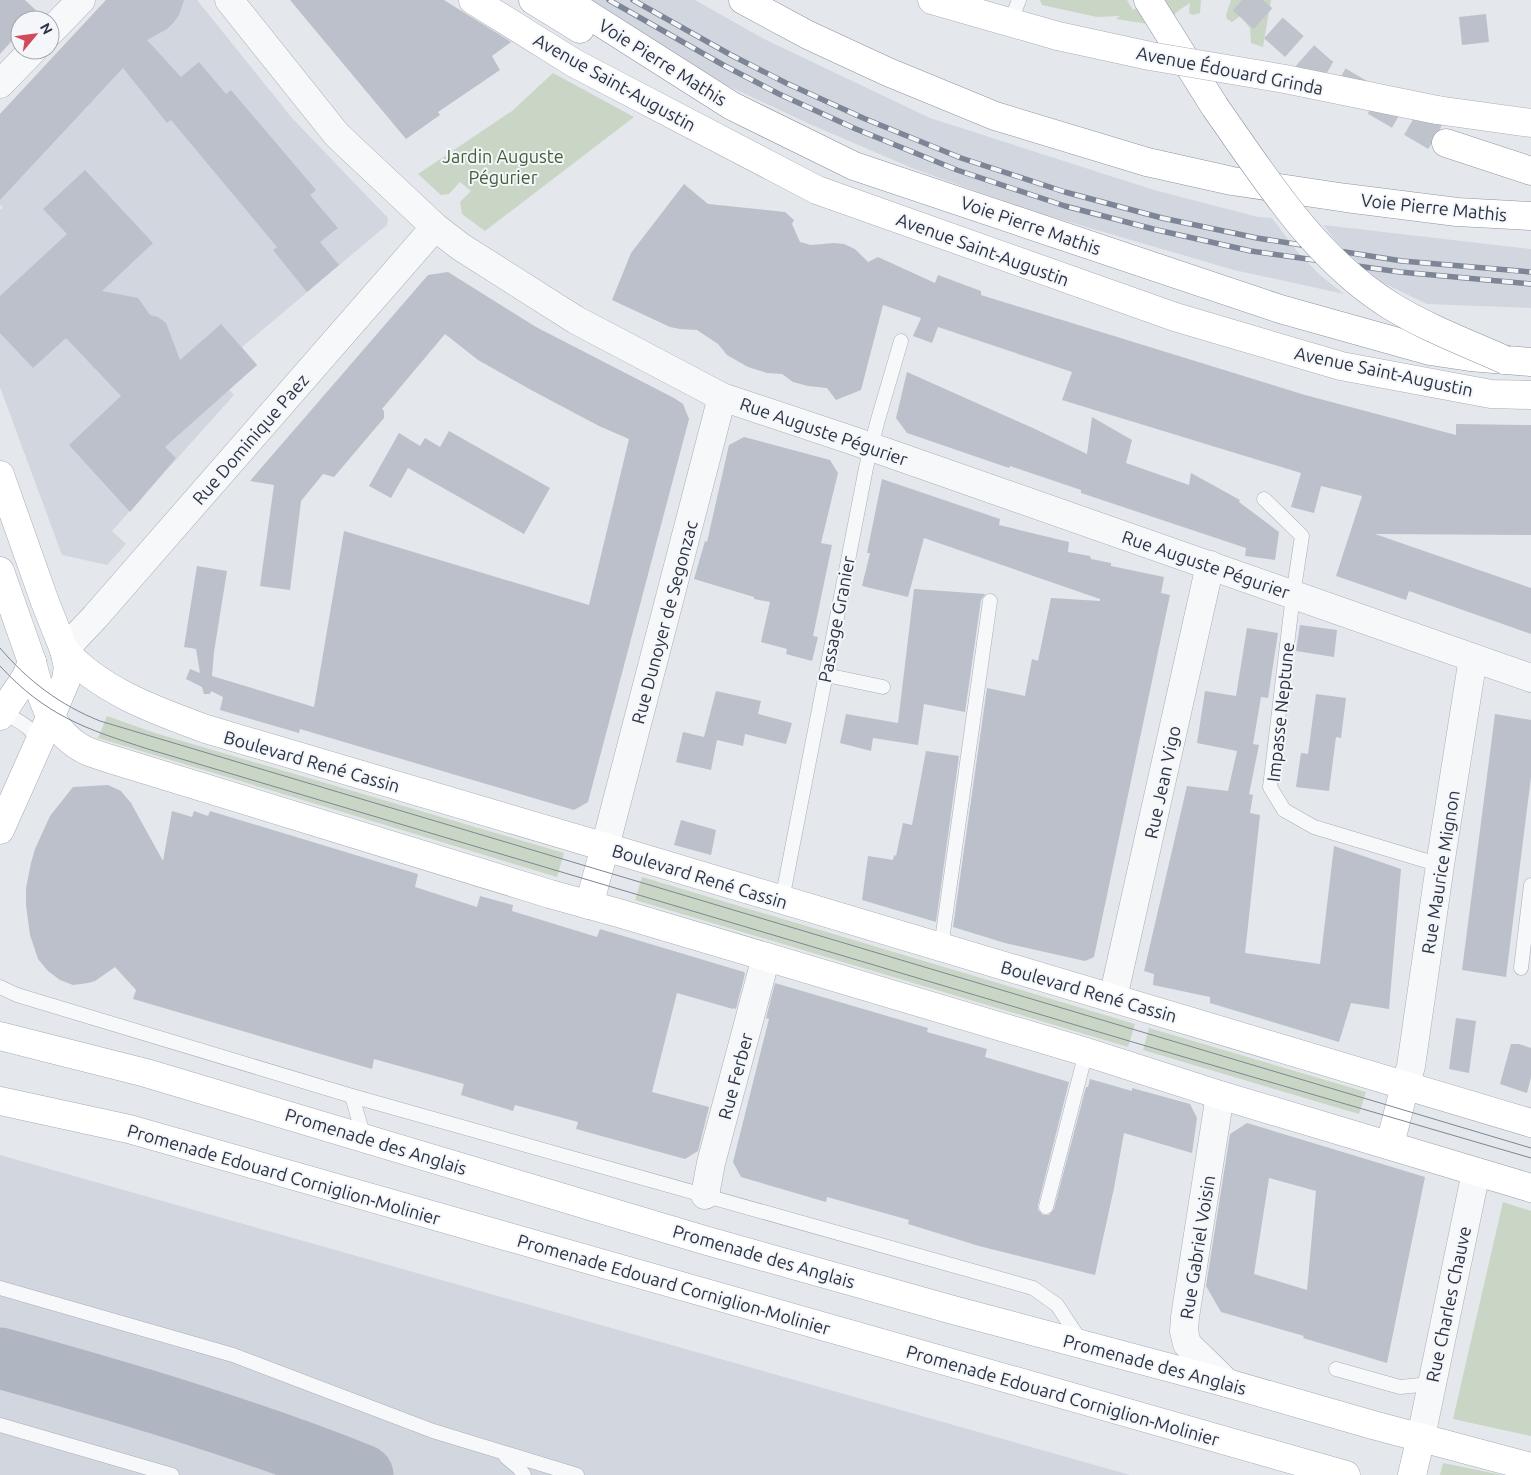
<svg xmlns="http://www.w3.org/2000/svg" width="1531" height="1475" viewBox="0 0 1531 1475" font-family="Ubuntu,sans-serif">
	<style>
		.built { fill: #d2d6de }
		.green { fill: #c9d6c5 }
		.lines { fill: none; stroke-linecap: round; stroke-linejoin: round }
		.taxiway { stroke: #b0b6c1; stroke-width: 61 }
		.building { fill: #bbc0ca; fill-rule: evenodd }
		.highway-tunnel { stroke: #bfc3cb; stroke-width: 28; stroke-dasharray: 28 14; stroke-linecap: butt }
		.lane-casing { stroke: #a9aeb7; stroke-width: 15 }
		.street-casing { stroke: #a9aeb7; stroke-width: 29 }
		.secondary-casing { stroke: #a9aeb7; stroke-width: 29 }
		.primary-casing { stroke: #a3abb8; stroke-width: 29 }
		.highway-casing { stroke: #8b94a3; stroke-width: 29 }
		.lane { stroke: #f7f8fa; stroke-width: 14 }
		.street { stroke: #f7f8fa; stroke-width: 28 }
		.secondary { stroke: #fff; stroke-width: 28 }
		.primary { stroke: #fff; stroke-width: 28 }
		.highway { stroke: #fff; stroke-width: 28 }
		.tram { stroke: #7d8696; stroke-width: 1 }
		.rail-casing { stroke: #7d8696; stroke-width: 5.5 }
		.rail { stroke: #f4f6f9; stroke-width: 4; stroke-dasharray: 11; stroke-linecap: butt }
		.secondary-bridge-casing { stroke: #a9aeb7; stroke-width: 29; stroke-linecap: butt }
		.highway-bridge-casing { stroke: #8b94a3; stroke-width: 29; stroke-linecap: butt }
		.secondary-bridge { stroke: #fff; stroke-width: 28 }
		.highway-bridge { stroke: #fff; stroke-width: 28 }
		.labels { text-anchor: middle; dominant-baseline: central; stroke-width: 4; stroke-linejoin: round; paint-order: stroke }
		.street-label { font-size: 18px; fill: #2b3445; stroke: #f4f6f9 }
		.park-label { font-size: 18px; fill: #3f6138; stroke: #f4f6f9 }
	</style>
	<rect width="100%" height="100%" fill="#e4e7ec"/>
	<g class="built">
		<path d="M 106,0 L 197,0 L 292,118 L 388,218 L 387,225 L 242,347 L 257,365 L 229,389 L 234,395 L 112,531 L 126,544 L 107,565 L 62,555 L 0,387 L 0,210 L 3,207 L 0,205 L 0,114 Z"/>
		<path d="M 587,0 L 695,0 L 764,39 L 930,118 L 1154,190 L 1258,217 L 1272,218 L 1296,250 L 1320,275 L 1344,294 L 1234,270 L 1028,210 L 912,168 L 814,126 L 726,85 Z"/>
		<path d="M 1323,225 L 1531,249 L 1531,308 L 1427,304 L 1379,281 L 1338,244 Z"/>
		<path d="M 0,1155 L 1130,1475 L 0,1475 Z"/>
	</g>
	<g class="green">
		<path d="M 1040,0 L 1127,0 L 1133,10 L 1150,0 L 1201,0 L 1200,13 L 1193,15 L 1189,13 L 1190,3 C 1179,10 1171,14 1168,27 L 1116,19 L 1120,16 L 1097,17 L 1042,5 Z"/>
		<path d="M 1231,0 L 1271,0 L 1263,47 L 1251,43 L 1250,28 L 1240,16 L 1232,22 L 1227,19 L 1226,15 Z"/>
		<path d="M 553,73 L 634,117 L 485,231 L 462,214 L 460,202 L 471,191 L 460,182 L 449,194 L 441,195 L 418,174 L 512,111 Z"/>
		<path d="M 107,716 L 155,733 L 564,853 L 557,877 L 98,738 Z"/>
		<path d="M 642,877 L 1135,1024 L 1128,1047 L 635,900 Z"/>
		<path d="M 1149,1028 L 1366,1092 L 1359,1114 L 1143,1050 Z"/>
		<path d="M 1503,1202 L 1531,1211 L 1531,1436 L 1453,1419 Z"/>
		<path d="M 1443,1463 L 1502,1475 L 1440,1475 Z"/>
	</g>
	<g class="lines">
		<path class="taxiway" d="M 0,1358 C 123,1392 245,1428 363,1475"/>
	</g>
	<g class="building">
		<path d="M 0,0 L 25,0 L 43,17 L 40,20 L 20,20 L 20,32 L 0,54 Z"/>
		<path d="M 106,0 L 184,0 L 179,15 L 174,22 L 167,29 L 147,40 L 181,77 L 199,62 L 226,94 L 231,90 L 316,190 L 310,195 L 338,228 L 320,242 L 339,265 L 307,292 L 273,250 L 277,247 L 171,120 L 167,123 L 123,68 L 0,200 L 0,114 Z"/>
		<path d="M 290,0 L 444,0 L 511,42 L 492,56 L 500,70 L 438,112 L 440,115 L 406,139 Z"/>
		<path d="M 1486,14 L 1489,42 L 1462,45 L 1459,17 Z"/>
		<path d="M 85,170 L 153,243 L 102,291 L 138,298 L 150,315 L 158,317 L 166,323 L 180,360 L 221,324 L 257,365 L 165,447 L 176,458 L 130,512 L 69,445 L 121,396 L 66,338 L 33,368 L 0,333 L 0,296 L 67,234 L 43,209 Z"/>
		<path d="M 684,184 L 708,204 L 785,212 L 794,220 L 792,224 L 800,242 L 811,245 L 834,243 L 844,244 L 855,249 L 868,262 L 878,257 L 935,283 L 938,275 L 981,291 L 981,295 L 1305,395 L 1456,435 L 1456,424 L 1531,425 L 1531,535 L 1375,534 L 1531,588 L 1531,634 L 1409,591 L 1406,600 L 1336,576 L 1362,496 L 1321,486 L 1314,513 L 1291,507 L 1301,473 L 1062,400 L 1072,372 L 938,327 L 932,343 L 913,336 L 921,318 L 883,305 L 861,390 L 836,400 L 827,388 L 808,386 L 793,382 L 782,374 L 767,373 L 748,367 L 727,355 L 718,344 L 697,330 L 680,329 L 670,327 L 612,300 L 631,253 Z"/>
		<path d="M 448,272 L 536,327 L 674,398 L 683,404 L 689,419 L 588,802 L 574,810 L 300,729 L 299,733 L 220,710 L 223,697 L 211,691 L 210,694 L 204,694 L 202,687 L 186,679 L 190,669 L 200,673 L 196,649 L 184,647 L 197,566 L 227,571 L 214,652 L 212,676 L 314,707 L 344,531 L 589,605 L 629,439 L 599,426 L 533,391 L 478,360 L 445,334 L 382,409 L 384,411 L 384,418 L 334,477 L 323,474 L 301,501 L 290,590 L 260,586 L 274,485 L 250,481 L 428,275 Z"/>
		<path d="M 907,372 L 1035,429 L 1087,454 L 1092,417 L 1132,440 L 1126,463 L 1189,485 L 1191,473 L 1240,500 L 1239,502 L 1279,532 L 1275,560 L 1245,556 L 1246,548 L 1081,493 L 1081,490 L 1010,466 L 1009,468 L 907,433 L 896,418 Z"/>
		<path d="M 449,431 L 550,488 L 524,534 L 408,468 L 391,498 L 369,486 L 399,433 L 420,446 L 425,438 L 440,447 Z"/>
		<path d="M 744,437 L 830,460 L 838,473 L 821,543 L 832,545 L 813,636 L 818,637 L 812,661 L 786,654 L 787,649 L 761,642 L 770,602 L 754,599 L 754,597 L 694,579 L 705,541 L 707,542 L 729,445 Z"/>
		<path d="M 882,479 L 1000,519 L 999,525 L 1069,542 L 1068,552 L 1090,556 L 1091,559 L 1111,563 L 1111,566 L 1164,577 L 1161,593 L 1170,595 L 1094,957 L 1085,961 L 1005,943 L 953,927 L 987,688 L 1025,696 L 1032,659 L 1038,661 L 1051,598 L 1100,601 L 1100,599 L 924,538 L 908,597 L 862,586 L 870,553 L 867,553 Z"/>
		<path d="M 914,589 L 985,594 L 981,600 L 965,712 L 924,704 L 918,745 L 873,738 L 871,751 L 840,743 L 846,714 L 898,723 Z"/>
		<path d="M 1300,625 L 1337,630 L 1334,657 L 1296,651 Z"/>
		<path d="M 1247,628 L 1278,633 L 1268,698 L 1261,697 L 1253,744 L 1259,745 L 1249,794 L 1253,795 L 1250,813 L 1260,815 L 1245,953 L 1320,964 L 1334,846 L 1401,869 L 1389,1009 L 1351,1003 L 1339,1042 L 1210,1003 L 1210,997 L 1153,985 L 1154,974 L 1144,971 L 1187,786 L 1228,791 L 1237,751 L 1197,743 L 1205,691 L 1236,696 Z"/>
		<path d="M 716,691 L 761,701 L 758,714 L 792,723 L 786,744 L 745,734 L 743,746 L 717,740 L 711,770 L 676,762 L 683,732 L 704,737 Z"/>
		<path d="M 1316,694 L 1346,698 L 1341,738 L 1336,737 L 1329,791 L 1296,787 L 1301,753 L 1308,754 Z"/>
		<path d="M 1495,714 L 1531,720 L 1531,777 L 1506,977 L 1462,970 Z"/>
		<path d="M 926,751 L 959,756 L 936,922 L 862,900 L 868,856 L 893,860 L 894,855 L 896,856 L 903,823 L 912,825 Z"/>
		<path d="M 108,785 L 121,791 L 131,803 L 163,861 L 172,811 L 192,817 L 194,811 L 208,816 L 210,811 L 418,874 L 415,887 L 477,907 L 480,896 L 513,905 L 512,911 L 597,937 L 600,929 L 744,972 L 745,974 L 736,1009 L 733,1008 L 733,1009 L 677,993 L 652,1092 L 709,1107 L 698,1151 L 685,1159 L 576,1129 L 578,1122 L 515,1105 L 513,1111 L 461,1095 L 464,1084 L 374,1059 L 372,1069 L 133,999 L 136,990 L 115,967 L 95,981 L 88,983 L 73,985 L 60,980 L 48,971 L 38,959 L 30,935 L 26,905 L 26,888 L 31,863 L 35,849 L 50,816 L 73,787 Z"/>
		<path d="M 681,820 L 716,830 L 711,855 L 674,845 Z"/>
		<path d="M 775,983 L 928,1028 L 927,1032 L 987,1049 L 985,1057 L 1069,1082 L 1038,1205 L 1038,1210 L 1043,1215 L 1049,1215 L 1054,1209 L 1086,1087 L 1088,1087 L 1090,1079 L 1132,1091 L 1132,1088 L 1190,1104 L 1197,1118 L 1192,1153 L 1124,1133 L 1114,1188 L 1095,1275 L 979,1246 L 908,1224 L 909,1220 L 827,1197 L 826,1202 L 741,1177 L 733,1162 L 769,1019 L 766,1018 Z"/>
		<path d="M 1456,1018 L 1476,1021 L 1469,1073 L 1449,1069 Z"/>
		<path d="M 1511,1044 L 1519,1044 L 1531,1048 L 1531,1077 L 1527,1093 L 1500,1084 Z"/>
		<path d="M 1247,1123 L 1425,1177 L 1387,1363 L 1303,1338 L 1304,1336 L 1221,1312 L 1206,1286 L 1230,1134 ZM 1269,1178 L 1316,1191 L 1307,1290 L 1254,1274 Z"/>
	</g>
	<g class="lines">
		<path class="highway-tunnel" d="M 1242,0 L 1322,71 L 1446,143"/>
		<g class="lane-casing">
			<g id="lane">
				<path d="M 1010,23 L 1019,0"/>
				<path d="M 1264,499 L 1302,536 L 1293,595 L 1270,787 L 1284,810 L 1314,827 L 1440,865"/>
				<path d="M 826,675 L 883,687"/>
				<path d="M 0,710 C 13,719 37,727 37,745"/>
				<path d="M 782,900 L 866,468 L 877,423 L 901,341"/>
				<path d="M 941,947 L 990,601"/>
				<path d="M 1521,968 L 1531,885"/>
				<path d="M 0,987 L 17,995 L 352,1096 L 1033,1288 L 1057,1305 L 1082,1343"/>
				<path d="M 352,1096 L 364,1138"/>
				<path d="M 1046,1207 L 1086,1052"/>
				<path d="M 0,1288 L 233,1355 L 433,1431 L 577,1475"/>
				<path d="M 1336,1369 L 1400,1387 L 1431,1384"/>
				<path d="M 0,1425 L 172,1475"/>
				<path d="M 506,1457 L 519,1468 L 524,1475"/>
			</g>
		</g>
		<g class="street-casing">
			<g id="street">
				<path d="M 229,0 L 337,135 L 435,227 L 461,247 L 576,320 L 722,397 L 857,442 L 1531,678"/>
				<path d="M 50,32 L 81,0"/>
				<path d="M 0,84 L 33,50"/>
				<path d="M 64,650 L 95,617 L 435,227"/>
				<path d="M 605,847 L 722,397"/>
				<path d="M 1113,998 L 1210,565"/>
				<path d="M 1405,1086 L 1411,1066 L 1440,865 L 1473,658"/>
				<path d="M 1220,1095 L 1185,1317 L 1184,1331 L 1187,1344 L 1227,1383"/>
				<path d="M 705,1195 L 711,1163 L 766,957"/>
				<path d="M 1421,1437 L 1476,1172"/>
			</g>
		</g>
		<g class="secondary-casing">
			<g id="secondary">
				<path d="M 473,0 L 574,63 L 817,190 L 1175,317 L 1341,366 L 1491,394 L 1531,395"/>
				<path d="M 932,0 L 1058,36"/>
				<path d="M 1437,110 L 1531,123"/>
				<path d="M 64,650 C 100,691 157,711 206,729 L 639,857 L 1531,1123"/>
				<path d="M 32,662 C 41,698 51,734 87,751 C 97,755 107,758 117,761 L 550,894 L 622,914 L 1086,1052 L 1220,1095 L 1531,1188"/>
				<path d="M 589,905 L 605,847"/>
				<path d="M 1390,1144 L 1405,1086"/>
			</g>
		</g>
		<g class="primary-casing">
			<g id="primary">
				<path d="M 0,475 L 45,602 L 64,650 L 68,667 L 66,680 L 50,718 L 0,830"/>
				<path d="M 0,571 L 32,662"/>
				<path d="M 0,716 L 26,677 L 32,662"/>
				<path d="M 0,1036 L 146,1073 L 704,1240 L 953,1310 L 1227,1383 L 1373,1425 L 1531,1467"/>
				<path d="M 0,1101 L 129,1129 L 1346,1475"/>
				<path d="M 1412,1475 L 1421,1437"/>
			</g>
		</g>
		<g class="highway-casing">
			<g id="highway">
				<path d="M 533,0 L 580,29"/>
				<path d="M 565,0 L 732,106 L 854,166 L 1280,309 L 1430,351 L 1470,357 L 1531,362"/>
				<path d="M 743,0 L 808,35 L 888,72 L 995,116 L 1147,162 L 1232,181 L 1346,198 L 1457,212 L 1531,216"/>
				<path d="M 1148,0 L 1215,107"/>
				<path d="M 1446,143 L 1531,171"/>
			</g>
		</g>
		<use href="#lane" class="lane"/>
		<use href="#street" class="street"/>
		<use href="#secondary" class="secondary"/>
		<use href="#primary" class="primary"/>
		<use href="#highway" class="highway"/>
		<g class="tram">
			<path d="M 0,648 C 28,681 60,705 100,721 L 1531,1148"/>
			<path d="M 0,666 C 46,716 86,729 148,749 L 1136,1043 L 1531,1158"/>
		</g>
		<g class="rail-casing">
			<g id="rail">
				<path d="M 609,0 L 725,66 L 779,94 L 856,129 L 957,170 L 1065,206 L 1157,230 L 1251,251 L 1400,272 L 1531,284"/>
				<path d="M 633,0 L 731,55 L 786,83 L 863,118 L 961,158 L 1065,192 L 1162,218 L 1257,238 L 1402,261 L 1531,272"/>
			</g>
		</g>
		<use href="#rail" class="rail"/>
		<g class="secondary-bridge-casing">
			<path id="secondary-bridge" d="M 1058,36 L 1150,56 L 1285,79 L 1437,110"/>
		</g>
		<g class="highway-bridge-casing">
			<path id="highway-bridge" d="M 1215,107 C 1266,179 1314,258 1391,306 C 1427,328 1467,343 1505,360"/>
		</g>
		<use href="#secondary-bridge" class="secondary-bridge"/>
		<use href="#highway-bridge" class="highway-bridge"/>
	</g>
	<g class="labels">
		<g class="street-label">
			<text transform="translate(663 62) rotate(32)">Voie Pierre Mathis</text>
			<text transform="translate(1230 70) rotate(11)">Avenue Édouard Grinda</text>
			<text transform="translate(615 82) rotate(29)">Avenue Saint-Augustin</text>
			<text transform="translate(1434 207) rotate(6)">Voie Pierre Mathis</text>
			<text transform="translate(1031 225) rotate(19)">Voie Pierre Mathis</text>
			<text transform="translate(983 249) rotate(20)">Avenue Saint-Augustin</text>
			<text transform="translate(1384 371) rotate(12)">Avenue Saint-Augustin</text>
			<text transform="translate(824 431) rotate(19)">Rue Auguste Pégurier</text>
			<text transform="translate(250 439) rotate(-49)">Rue Dominique Paez</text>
			<text transform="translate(1206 564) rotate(19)">Rue Auguste Pégurier</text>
			<text transform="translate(836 619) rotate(-79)">Passage Granier</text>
			<text transform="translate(664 622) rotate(-75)">Rue Dunoyer de Segonzac</text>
			<text transform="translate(1280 712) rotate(-84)">Impasse Neptune</text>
			<text transform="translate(312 761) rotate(16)">Boulevard René Cassin</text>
			<text transform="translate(1162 782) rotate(-78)">Rue Jean Vigo</text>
			<text transform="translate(1440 872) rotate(-81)">Rue Maurice Mignon</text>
			<text transform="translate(700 876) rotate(17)">Boulevard René Cassin</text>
			<text transform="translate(1089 991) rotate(16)">Boulevard René Cassin</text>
			<text transform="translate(735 1076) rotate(-75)">Rue Ferber</text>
			<text transform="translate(376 1141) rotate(17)">Promenade des Anglais</text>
			<text transform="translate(284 1174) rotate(16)">Promenade Edouard Corniglion-Molinier</text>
			<text transform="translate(1197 1247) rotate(-81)">Rue Gabriel Voisin</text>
			<text transform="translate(764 1256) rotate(16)">Promenade des Anglais</text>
			<text transform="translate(674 1284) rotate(16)">Promenade Edouard Corniglion-Molinier</text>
			<text transform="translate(1448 1304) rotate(-78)">Rue Charles Chauve</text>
			<text transform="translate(1155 1364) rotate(15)">Promenade des Anglais</text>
			<text transform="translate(1063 1395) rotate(16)">Promenade Edouard Corniglion-Molinier</text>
		</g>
		<g class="park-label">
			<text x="503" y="156">Jardin Auguste<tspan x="503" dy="21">Pégurier</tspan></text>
		</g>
	</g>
	<g transform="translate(35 35) rotate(61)"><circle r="24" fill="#f4f6f9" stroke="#a4a8b1"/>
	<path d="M0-4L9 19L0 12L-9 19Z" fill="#d1495b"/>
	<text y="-8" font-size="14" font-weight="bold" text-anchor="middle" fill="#2b3445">N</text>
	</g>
</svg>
